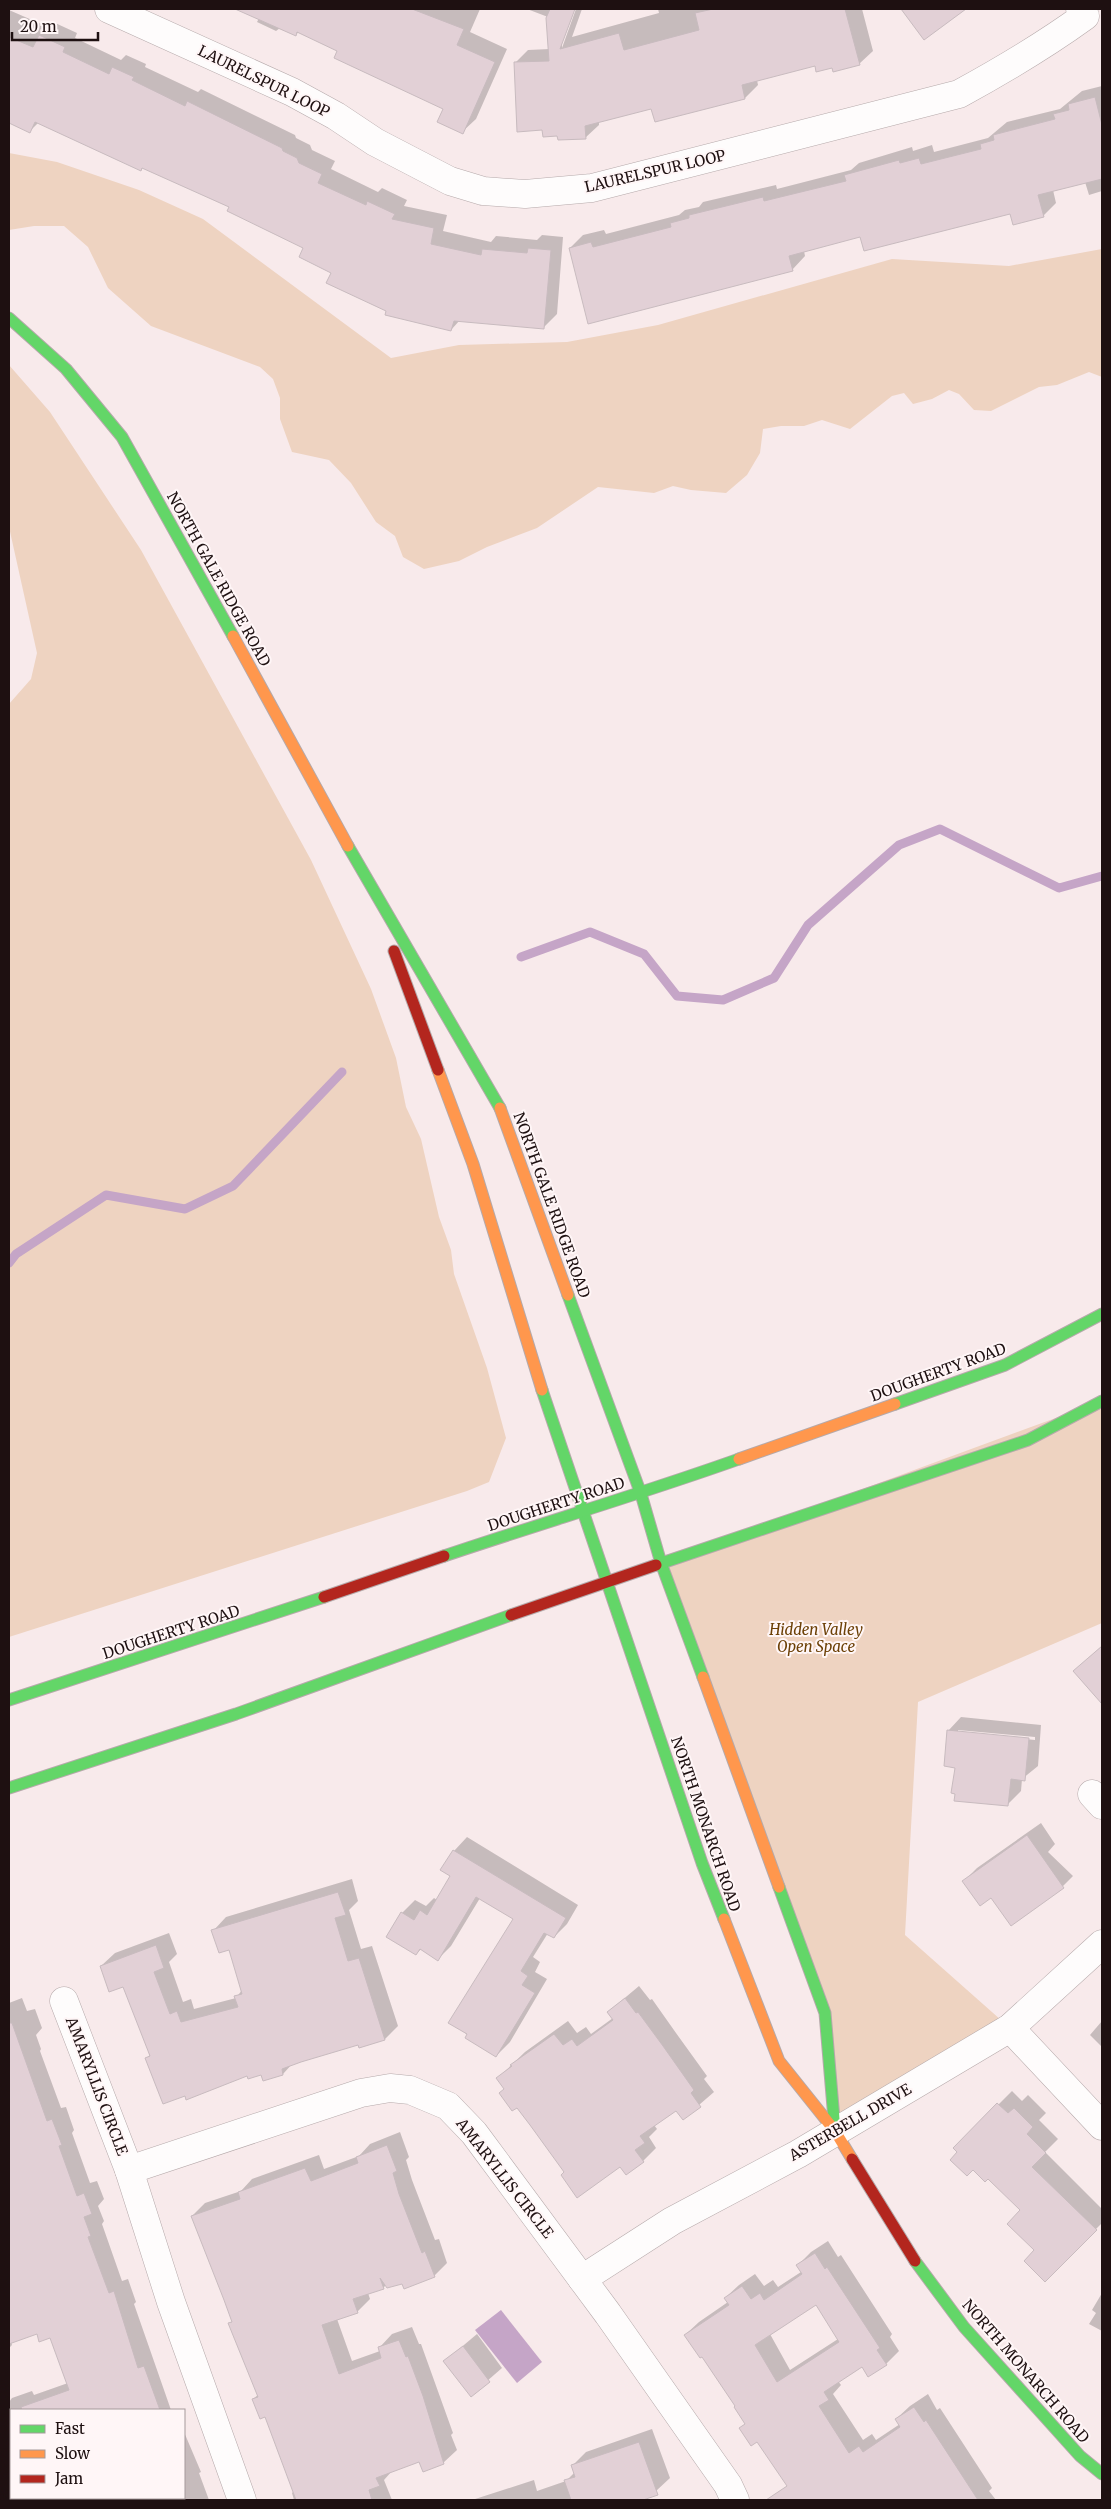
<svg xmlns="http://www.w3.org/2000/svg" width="1111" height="2509" viewBox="0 0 1111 2509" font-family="Merriweather,serif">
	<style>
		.green { fill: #eed3c1 }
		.water { fill: #c5a5c7 }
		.shadow { fill: #0003; fill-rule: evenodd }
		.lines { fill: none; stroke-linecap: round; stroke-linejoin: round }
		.stream { stroke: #c5a5c7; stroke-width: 9 }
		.building { fill: #e2d0d6; stroke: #c8bbbf; fill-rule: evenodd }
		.street-casing { stroke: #b5a9aa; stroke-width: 29 }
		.fast-casing { stroke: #b5a9aa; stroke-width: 13 }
		.slow-casing { stroke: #b5a9aa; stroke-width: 13 }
		.jam-casing { stroke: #b5a9aa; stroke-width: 13 }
		.street { stroke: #fefcfc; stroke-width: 28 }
		.fast { stroke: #63d668; stroke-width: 11 }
		.slow { stroke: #ff974d; stroke-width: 11 }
		.jam { stroke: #b3261e; stroke-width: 11 }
		.labels { text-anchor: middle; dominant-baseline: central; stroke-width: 4; stroke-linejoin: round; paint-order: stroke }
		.street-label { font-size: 15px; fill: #1e1011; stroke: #fff6f7 }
		.park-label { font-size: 15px; font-style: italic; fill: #6c4006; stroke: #fff6f7 }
	</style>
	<rect width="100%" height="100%" fill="#f8eaeb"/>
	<g class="green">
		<path d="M 9,153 L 57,162 L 139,190 L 203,219 L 391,358 L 459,345 L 567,342 L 658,325 L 892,259 L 1009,266 L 1102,249 L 1102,377 L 1089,372 L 1057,385 L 1039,387 L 991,411 L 974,410 L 959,394 L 949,390 L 932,399 L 913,404 L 904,393 L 892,396 L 850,429 L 822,420 L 804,426 L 781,426 L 763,429 L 760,453 L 747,475 L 726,493 L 691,490 L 673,486 L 654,493 L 598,487 L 537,528 L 487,547 L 459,561 L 424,569 L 403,557 L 395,536 L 376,522 L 351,483 L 329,460 L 292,452 L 280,419 L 280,398 L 273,379 L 260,367 L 151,326 L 108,288 L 88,247 L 64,226 L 34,226 L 9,230 Z"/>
		<path d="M 9,365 L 50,412 L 141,550 L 311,860 L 371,989 L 396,1058 L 406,1107 L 421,1139 L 439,1217 L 451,1250 L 454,1274 L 487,1368 L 506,1438 L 489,1482 L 467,1491 L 9,1637 L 9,704 L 31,679 L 37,653 L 9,527 Z"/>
		<path d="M 1102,1401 L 1102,1623 L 918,1702 L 905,1935 L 1010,2028 L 835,2131 L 825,2013 L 661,1563 Z"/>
	</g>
	<path class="water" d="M 501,2310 L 542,2362 L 517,2383 L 475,2330 Z"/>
	<g class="shadow">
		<path d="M 264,9 L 480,9 L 470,32 L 507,49 L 476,119 L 462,132 L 444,108 L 339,50 L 299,32 L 295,35 L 280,28 L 276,31 L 257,22 Z"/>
		<path d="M 527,9 L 573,9 L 562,41 L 562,48 L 576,9 L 582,9 L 572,37 L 659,13 L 658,9 L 862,9 L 873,51 L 859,64 L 816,65 L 757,80 L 758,85 L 745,98 L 652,108 L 599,122 L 599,125 L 585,138 L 558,135 L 543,129 L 515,63 L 528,50 L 550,49 L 548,17 Z"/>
		<path d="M 903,9 L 964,9 L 925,38 Z"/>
		<path d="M 9,10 L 48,27 L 53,22 L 77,33 L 75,38 L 121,60 L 126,55 L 146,64 L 145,67 L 198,92 L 201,89 L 295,135 L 296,138 L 310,145 L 312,150 L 335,161 L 331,169 L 378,192 L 382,188 L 407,200 L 404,206 L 447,215 L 443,231 L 491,242 L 496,236 L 537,240 L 542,235 L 563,237 L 557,314 L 544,327 L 460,320 L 451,330 L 387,310 L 332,272 L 304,248 L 230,207 L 143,167 L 141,170 L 39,122 L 30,131 L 9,122 Z"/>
		<path d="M 1102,86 L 1102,191 L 1089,195 L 1085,182 L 1053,190 L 1056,203 L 1043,216 L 1010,212 L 861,236 L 804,251 L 805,256 L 792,270 L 570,248 L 583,235 L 604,230 L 606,234 L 679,215 L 685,210 L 699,207 L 703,202 L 776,185 L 777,189 L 851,170 L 859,163 L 912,147 L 913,151 L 932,145 L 934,152 L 988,138 L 1007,122 L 1060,109 L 1082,91 Z"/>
		<path d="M 1102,1646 L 1102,1702 L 1075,1671 Z"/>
		<path d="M 961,1717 L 1041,1725 L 1038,1766 L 1022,1779 L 1021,1791 L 1008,1804 L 956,1766 L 948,1731 ZM 958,1730 L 1035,1737 L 1035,1740 L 958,1732 Z"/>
		<path d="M 1041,1823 L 1055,1844 L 1048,1852 L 1073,1876 L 1060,1889 L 992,1896 L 964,1881 L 977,1868 Z"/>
		<path d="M 467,1837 L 578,1905 L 567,1924 L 554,1937 L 548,1933 L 533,1957 L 540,1962 L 535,1972 L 547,1979 L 510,2042 L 496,2056 L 450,2022 L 515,1919 L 480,1898 L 451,1946 L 438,1959 L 421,1949 L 416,1954 L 402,1913 L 415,1900 L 426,1906 L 434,1898 L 437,1900 L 451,1876 L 454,1851 Z"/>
		<path d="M 352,1879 L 358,1901 L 349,1910 L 361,1949 L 372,1946 L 398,2026 L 385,2039 L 360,2047 L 359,2043 L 293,2063 L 283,2074 L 248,2075 L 185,2094 L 147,2058 L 150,2055 L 124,1986 L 101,1966 L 115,1953 L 169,1933 L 177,1954 L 169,1962 L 183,2002 L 191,1999 L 194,2009 L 236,1998 L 242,1990 L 229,1948 L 213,1931 L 226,1917 Z"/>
		<path d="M 639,1986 L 650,2000 L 652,1999 L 676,2033 L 707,2076 L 704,2079 L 714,2092 L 684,2118 L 677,2109 L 654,2125 L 657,2129 L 649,2137 L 656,2148 L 643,2161 L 566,2172 L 498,2078 L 525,2052 L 568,2021 L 577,2033 L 586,2027 L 591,2034 L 613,2018 L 608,2012 Z"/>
		<path d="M 22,1998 L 27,2011 L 35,2009 L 42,2028 L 36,2035 L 41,2049 L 40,2051 L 61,2108 L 66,2107 L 74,2130 L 72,2133 L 90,2183 L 97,2181 L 104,2199 L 98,2206 L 104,2221 L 102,2224 L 122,2281 L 128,2279 L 136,2302 L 134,2304 L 171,2410 L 11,2410 L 11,2446 L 9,2439 L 9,2402 L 12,2398 L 32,2391 L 34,2395 L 68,2383 L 51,2336 L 37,2332 L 11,2342 L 12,2345 L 9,2348 L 9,2003 Z"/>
		<path d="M 1102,2021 L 1102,2047 L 1090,2035 Z"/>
		<path d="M 1012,2091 L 1022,2101 L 1028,2095 L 1046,2113 L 1039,2120 L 1058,2139 L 1045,2152 L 1102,2209 L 1102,2223 L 1045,2280 L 1022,2210 L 955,2148 Z"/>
		<path d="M 400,2132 L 409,2157 L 406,2160 L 412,2180 L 435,2240 L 439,2239 L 447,2263 L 434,2276 L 386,2285 L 383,2288 L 368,2293 L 370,2299 L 357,2312 L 337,2319 L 352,2361 L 380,2351 L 379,2348 L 392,2334 L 412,2327 L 419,2344 L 421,2344 L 453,2433 L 451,2435 L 457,2450 L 443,2463 L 420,2461 L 392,2471 L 384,2480 L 392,2500 L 294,2500 L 292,2493 L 294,2491 L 266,2416 L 253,2399 L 259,2394 L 230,2323 L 233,2321 L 192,2216 L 205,2203 L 241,2191 L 252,2179 L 319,2155 L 324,2169 L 359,2156 L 370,2144 Z"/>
		<path d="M 828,2241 L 838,2257 L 841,2255 L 892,2334 L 890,2337 L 899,2351 L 886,2364 L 862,2366 L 838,2381 L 841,2385 L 833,2394 L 863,2440 L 872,2434 L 876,2440 L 900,2424 L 896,2419 L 910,2406 L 928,2394 L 937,2410 L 940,2408 L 992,2488 L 989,2491 L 996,2500 L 792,2500 L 784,2489 L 788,2485 L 757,2441 L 741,2428 L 746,2423 L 737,2406 L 702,2355 L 685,2335 L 699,2322 L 728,2302 L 725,2298 L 739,2285 L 755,2274 L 764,2286 L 773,2280 L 778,2287 L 801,2272 L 798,2265 L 811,2252 ZM 816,2303 L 838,2339 L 790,2370 L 770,2334 Z"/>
		<path d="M 1102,2293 L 1102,2331 L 1089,2324 L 1096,2313 L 1092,2310 Z"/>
		<path d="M 477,2334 L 502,2368 L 471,2395 L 445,2361 Z"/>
		<path d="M 652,2429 L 670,2478 L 656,2491 L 630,2500 L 472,2500 L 534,2480 L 537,2491 L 566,2481 L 575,2472 L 573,2465 L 586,2452 Z"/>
		<path d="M 184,2432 L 201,2472 L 199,2473 L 209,2500 L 30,2500 L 29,2498 L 184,2498 Z"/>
	</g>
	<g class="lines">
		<g class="stream">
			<path d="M 521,957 L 590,932 L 644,954 L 677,996 L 723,1000 L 774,978 L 808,925 L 899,845 L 940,829 L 1059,888 L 1102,876"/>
			<path d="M 9,1263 L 16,1254 L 106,1195 L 185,1209 L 233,1186 L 342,1072"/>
		</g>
	</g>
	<g class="building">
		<path d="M 235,9 L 412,9 L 464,29 L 457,45 L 495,62 L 463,134 L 437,122 L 443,109 L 334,58 L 337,51 L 297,32 L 296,36 Z"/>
		<path d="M 550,9 L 575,9 L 560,49 L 619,33 L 624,50 L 699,30 L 695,13 L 713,9 L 845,9 L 860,65 L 833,72 L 832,68 L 816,72 L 815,66 L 742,85 L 745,99 L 655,122 L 651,109 L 585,126 L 586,139 L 558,140 L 557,136 L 543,137 L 542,130 L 517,132 L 514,62 L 549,61 L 546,18 Z"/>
		<path d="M 901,9 L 966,9 L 924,40 Z"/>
		<path d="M 39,35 L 65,47 L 63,52 L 109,74 L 112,67 L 134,77 L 132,80 L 185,106 L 187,101 L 282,148 L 283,151 L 297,158 L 299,163 L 322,174 L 318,183 L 366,205 L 367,201 L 395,214 L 392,219 L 434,228 L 431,244 L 481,255 L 482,249 L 527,253 L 528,248 L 551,250 L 544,329 L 454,321 L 451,331 L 385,315 L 386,311 L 326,283 L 331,273 L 299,257 L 303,248 L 227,211 L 229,207 L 142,168 L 141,171 L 35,122 L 30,133 L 9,123 L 9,37 L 33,47 Z"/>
		<path d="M 1095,97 L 1102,125 L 1102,179 L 1038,195 L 1044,217 L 1013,225 L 1010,214 L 864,251 L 860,237 L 789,256 L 793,271 L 588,324 L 569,248 L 591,242 L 593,247 L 671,227 L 670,223 L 689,218 L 689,215 L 763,197 L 764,201 L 846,181 L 844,175 L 899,160 L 900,163 L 919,158 L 921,164 L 981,149 L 980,144 L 994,140 L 993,135 L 1055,119 L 1053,114 L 1069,110 L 1068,104 Z"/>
		<path d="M 1102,1646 L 1102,1704 L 1073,1671 Z"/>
		<path d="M 947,1730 L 1029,1738 L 1025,1781 L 1011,1779 L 1008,1806 L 954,1801 L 955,1794 L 951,1793 L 955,1768 L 944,1766 Z"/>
		<path d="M 1027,1835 L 1064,1888 L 1011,1926 L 991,1898 L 980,1906 L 962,1881 Z"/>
		<path d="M 453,1850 L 566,1918 L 554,1938 L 544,1933 L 521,1971 L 528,1976 L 522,1985 L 535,1993 L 496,2057 L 465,2038 L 467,2034 L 448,2023 L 513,1919 L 476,1897 L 438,1961 L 420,1949 L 416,1955 L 386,1937 L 401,1912 L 414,1920 L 420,1910 L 427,1915 L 450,1876 L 440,1870 Z"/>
		<path d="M 338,1892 L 346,1915 L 335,1918 L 348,1961 L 359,1958 L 385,2040 L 359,2048 L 358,2045 L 301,2062 L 282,2069 L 283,2075 L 263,2081 L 261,2075 L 248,2079 L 247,2076 L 186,2100 L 185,2096 L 163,2104 L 145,2058 L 150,2056 L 123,1987 L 109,1992 L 100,1966 L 156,1945 L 164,1968 L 154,1972 L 170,2014 L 177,2011 L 181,2022 L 238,2007 L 234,1996 L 242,1994 L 229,1950 L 219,1953 L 211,1930 Z"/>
		<path d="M 625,1998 L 636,2013 L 638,2012 L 663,2046 L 694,2090 L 691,2093 L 701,2107 L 683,2120 L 676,2111 L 640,2136 L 645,2143 L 635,2150 L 644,2162 L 626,2175 L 620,2167 L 577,2198 L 561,2175 L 564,2172 L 530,2125 L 517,2108 L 512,2111 L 499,2093 L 504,2089 L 496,2078 L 512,2066 L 510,2065 L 554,2034 L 563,2045 L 572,2039 L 577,2046 L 613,2020 L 607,2012 Z"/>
		<path d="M 9,2023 L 12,2023 L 47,2121 L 52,2119 L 62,2145 L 59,2146 L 77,2196 L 84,2193 L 92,2214 L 84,2217 L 91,2236 L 88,2237 L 109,2293 L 114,2291 L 138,2368 L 144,2366 L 160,2410 L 22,2410 L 21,2407 L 69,2390 L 50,2338 L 39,2342 L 37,2334 L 9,2344 Z"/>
		<path d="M 997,2103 L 1008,2113 L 1014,2108 L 1033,2127 L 1027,2134 L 1046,2153 L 1032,2167 L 1097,2230 L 1045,2282 L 1024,2261 L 1034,2250 L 1007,2224 L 1020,2210 L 988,2179 L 985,2182 L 973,2170 L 967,2176 L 950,2160 L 957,2152 L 953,2148 Z"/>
		<path d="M 387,2145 L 397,2171 L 393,2173 L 399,2194 L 422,2253 L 425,2251 L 435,2277 L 404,2289 L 402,2284 L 387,2288 L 380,2278 L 384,2289 L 353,2299 L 358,2313 L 322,2325 L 339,2374 L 381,2358 L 378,2347 L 399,2340 L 406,2357 L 408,2356 L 423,2396 L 444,2464 L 423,2472 L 419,2462 L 376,2478 L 380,2486 L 369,2490 L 372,2500 L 296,2500 L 265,2417 L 260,2419 L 252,2399 L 258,2397 L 228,2323 L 232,2322 L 224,2300 L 191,2216 L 240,2199 L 238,2192 L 305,2168 L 311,2181 L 358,2163 L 356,2157 Z"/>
		<path d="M 815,2253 L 825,2269 L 827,2267 L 880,2348 L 877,2350 L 887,2365 L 868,2377 L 862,2367 L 824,2392 L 829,2400 L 819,2406 L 849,2453 L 859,2446 L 863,2452 L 900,2427 L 895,2419 L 914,2407 L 924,2422 L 926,2420 L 978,2500 L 766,2500 L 787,2486 L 757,2442 L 751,2446 L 739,2428 L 745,2424 L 734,2407 L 735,2406 L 702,2357 L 700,2358 L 684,2335 L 729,2305 L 724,2298 L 742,2286 L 751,2299 L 760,2293 L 764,2300 L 802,2274 L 796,2265 ZM 816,2305 L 839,2342 L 777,2382 L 755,2345 Z"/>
		<path d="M 463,2346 L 490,2382 L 471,2397 L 443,2361 Z"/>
		<path d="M 639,2442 L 658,2495 L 643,2500 L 571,2500 L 564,2480 L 575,2477 L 571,2465 Z"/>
	</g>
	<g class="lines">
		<g class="street-casing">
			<g id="street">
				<path d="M 109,9 L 292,92 L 336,116 L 375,142 L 450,181 L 483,191 L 525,194 L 592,188 L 959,94 C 1003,70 1045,45 1085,16 L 1080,9"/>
				<path d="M 1092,1794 L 1102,1805"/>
				<path d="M 64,2001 L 129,2170 L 171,2302 L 242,2500"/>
				<path d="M 1010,2028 L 1102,2126"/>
				<path d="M 129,2170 L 361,2093 L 390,2088 L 410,2090 L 448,2106 L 474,2133 L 608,2314 L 728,2485 L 735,2500"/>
				<path d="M 582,2279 L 672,2221 L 798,2154 L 1010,2028 L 1102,1944"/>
			</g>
		</g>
		<g class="fast-casing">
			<g id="fast">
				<path d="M 9,318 L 66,369 L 122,437 L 233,636"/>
				<path d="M 348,846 L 500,1108"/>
				<path d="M 568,1295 L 641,1494 L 661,1563 L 703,1677"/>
				<path d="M 542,1390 L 702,1863 L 724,1919"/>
				<path d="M 895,1404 L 1005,1365 L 1102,1314"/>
				<path d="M 444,1556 C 542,1523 641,1494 739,1459"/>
				<path d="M 656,1565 L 1028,1440 L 1102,1401"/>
				<path d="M 9,1700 L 324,1597"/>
				<path d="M 9,1788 L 236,1714 L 511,1615"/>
				<path d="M 779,1887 L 825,2013 L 835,2131"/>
				<path d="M 915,2261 L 964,2327 L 1080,2456 L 1102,2474"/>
			</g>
		</g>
		<g class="slow-casing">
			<g id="slow">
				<path d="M 233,636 L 348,846"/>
				<path d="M 438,1070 L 473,1164 L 542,1390"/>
				<path d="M 500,1108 L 568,1295"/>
				<path d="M 739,1459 L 895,1404"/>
				<path d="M 703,1677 L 779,1887"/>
				<path d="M 724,1919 L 779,2061 L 835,2131 L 852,2159"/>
			</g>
		</g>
		<g class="jam-casing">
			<g id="jam">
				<path d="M 394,951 L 438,1070"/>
				<path d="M 324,1597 L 444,1556"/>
				<path d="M 511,1615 L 656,1565"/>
				<path d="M 852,2159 L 915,2261"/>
			</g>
		</g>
		<use href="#street" class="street"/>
		<use href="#fast" class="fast"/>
		<use href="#slow" class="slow"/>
		<use href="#jam" class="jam"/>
	</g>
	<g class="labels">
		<g class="street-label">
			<text transform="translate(264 81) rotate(26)">LAURELSPUR LOOP</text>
			<text transform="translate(655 171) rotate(-13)">LAURELSPUR LOOP</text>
			<text transform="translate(219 579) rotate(61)">NORTH GALE RIDGE ROAD</text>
			<text transform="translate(552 1205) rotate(70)">NORTH GALE RIDGE ROAD</text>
			<text transform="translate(938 1372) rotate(-20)">DOUGHERTY ROAD</text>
			<text transform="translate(556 1504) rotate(-18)">DOUGHERTY ROAD</text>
			<text transform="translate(171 1632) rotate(-18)">DOUGHERTY ROAD</text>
			<text transform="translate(706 1824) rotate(71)">NORTH MONARCH ROAD</text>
			<text transform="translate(97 2086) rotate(69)">AMARYLLIS CIRCLE</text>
			<text transform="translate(850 2122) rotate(-30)">ASTERBELL DRIVE</text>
			<text transform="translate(505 2178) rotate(52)">AMARYLLIS CIRCLE</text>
			<text transform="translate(1026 2371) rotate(49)">NORTH MONARCH ROAD</text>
		</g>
		<g class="park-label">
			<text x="816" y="1629">Hidden Valley<tspan x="816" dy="17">Open Space</tspan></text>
		</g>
	</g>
	<rect width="1111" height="2509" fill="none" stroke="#1e1011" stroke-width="20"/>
	<rect x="10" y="2409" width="175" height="90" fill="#fff6f7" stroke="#a59a9b"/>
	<rect x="20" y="2425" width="25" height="8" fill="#63d668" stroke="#a59a9b"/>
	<text x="55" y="2434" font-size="15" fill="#1e1011">Fast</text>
	<rect x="20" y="2450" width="25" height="8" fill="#ff974d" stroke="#a59a9b"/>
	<text x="55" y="2459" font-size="15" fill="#1e1011">Slow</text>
	<rect x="20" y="2475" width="25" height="8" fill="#b3261e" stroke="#a59a9b"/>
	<text x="55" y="2484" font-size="15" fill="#1e1011">Jam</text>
	<path d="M12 32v8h86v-8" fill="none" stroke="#1e1011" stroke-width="2.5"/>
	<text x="20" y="32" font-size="15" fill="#1e1011" stroke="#fff6f7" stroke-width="4" paint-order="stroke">20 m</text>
</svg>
